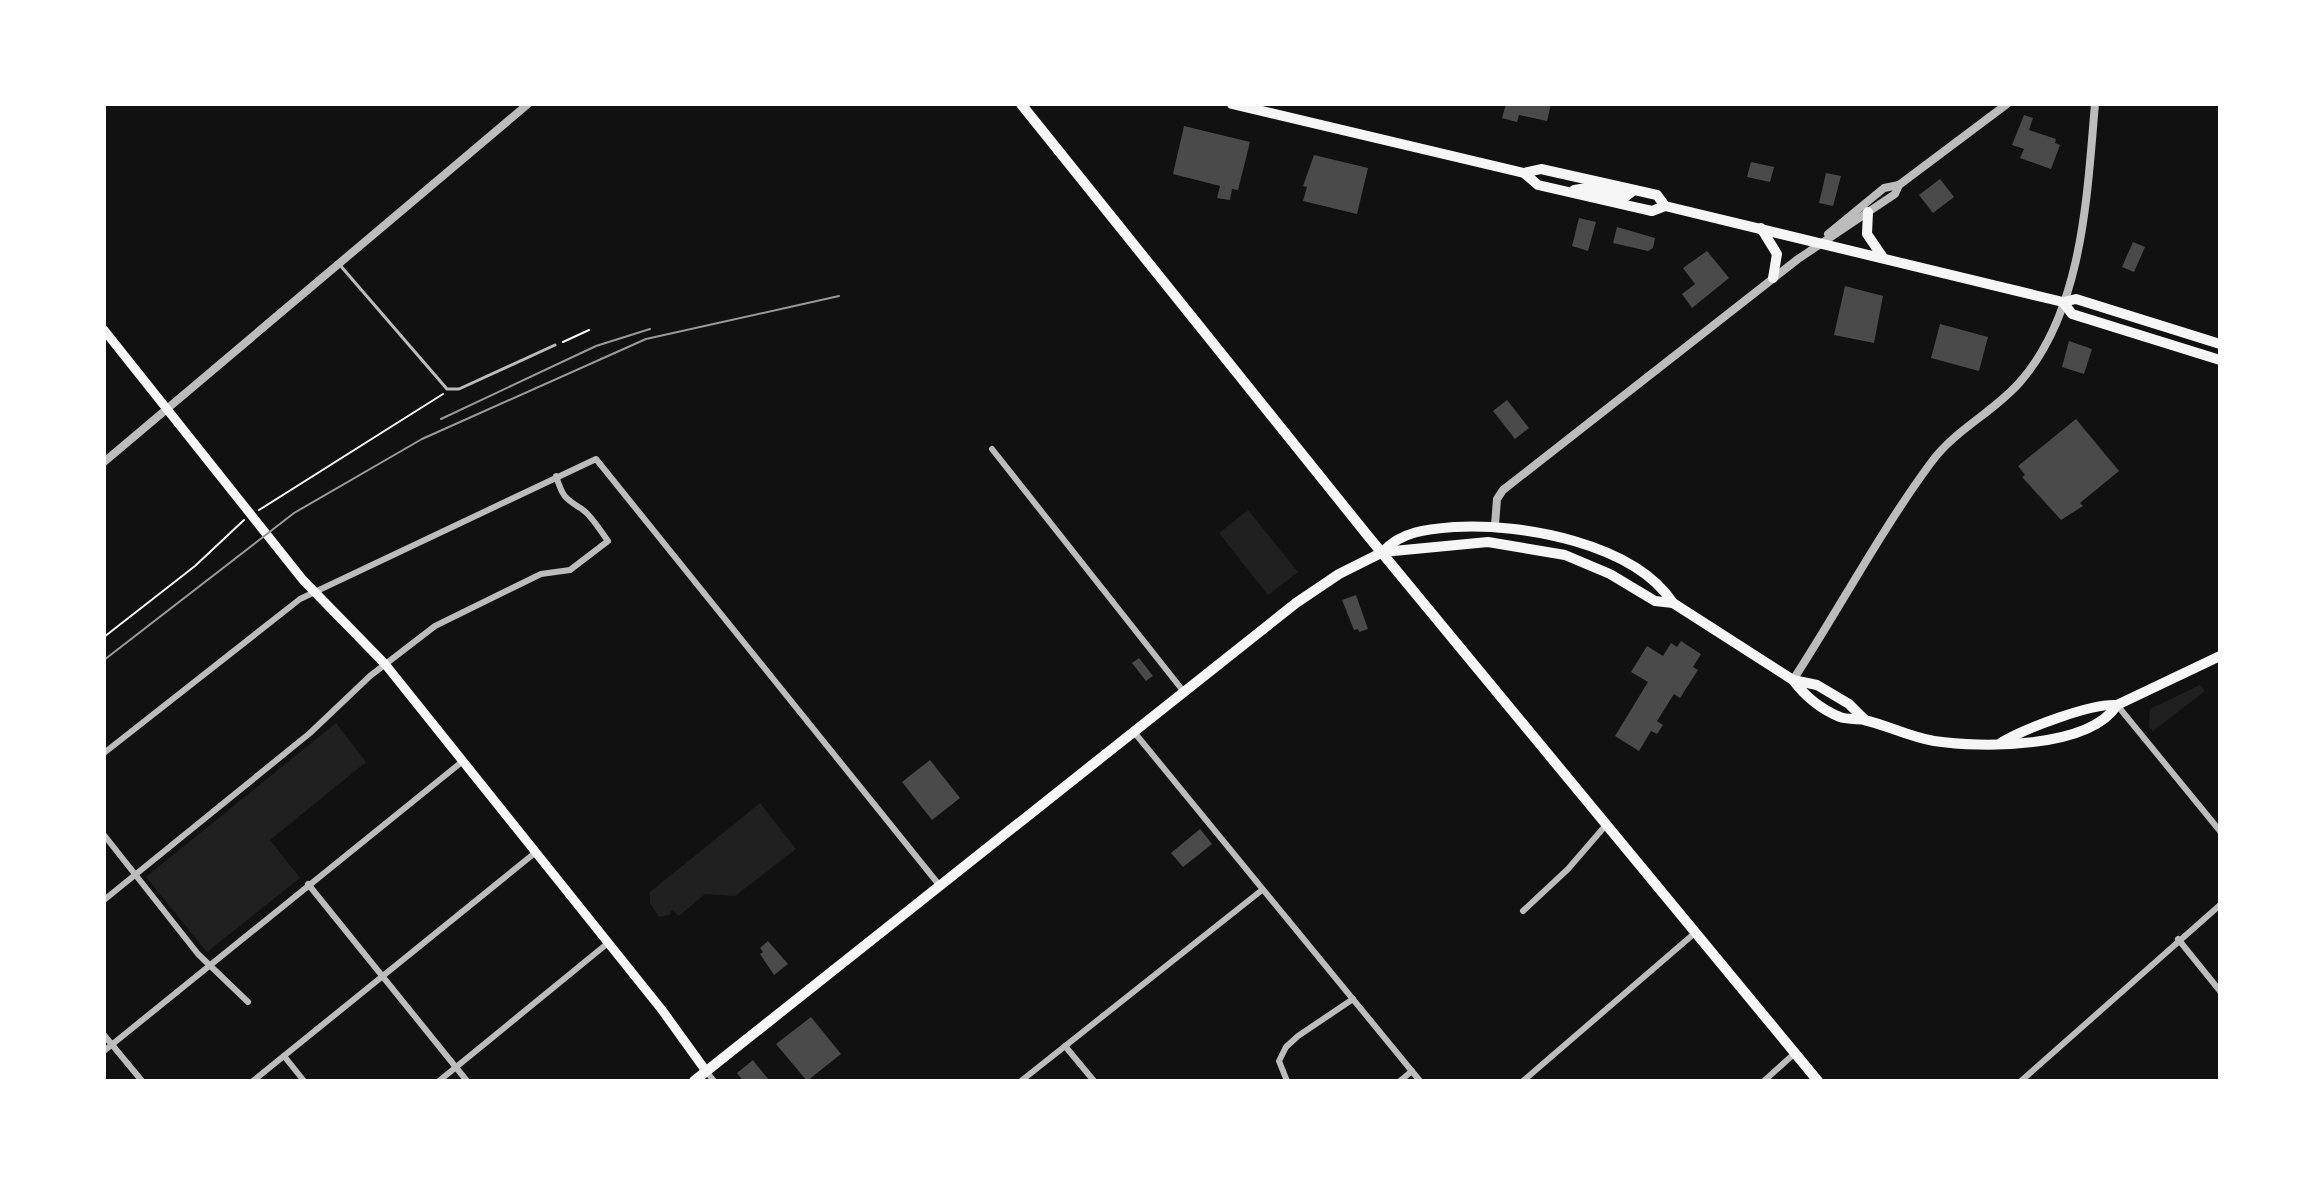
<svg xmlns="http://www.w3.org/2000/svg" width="2324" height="1185" viewBox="0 0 2324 1185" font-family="Arial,sans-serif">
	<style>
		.green { fill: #202020 }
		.building { fill: #4a4a4a }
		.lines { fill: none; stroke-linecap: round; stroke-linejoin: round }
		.path { stroke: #f5f5f5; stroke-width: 2 }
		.service { stroke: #bcbcbc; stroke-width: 3 }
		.minor { stroke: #bcbcbc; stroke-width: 6 }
		.tertiary { stroke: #bcbcbc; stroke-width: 8 }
		.secondary { stroke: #f5f5f5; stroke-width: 9 }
		.primary { stroke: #f5f5f5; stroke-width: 10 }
		.trunk { stroke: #f5f5f5; stroke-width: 10 }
		.tram { stroke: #9a9a9a; stroke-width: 2 }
	</style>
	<rect width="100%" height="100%" fill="#111"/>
	<g class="green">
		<path d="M 1248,510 L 1298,572 L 1268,595 L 1219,533 Z"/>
		<path d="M 2200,685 L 2205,691 L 2153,731 L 2149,727 L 2150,709 Z"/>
		<path d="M 336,723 L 366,762 L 270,840 L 300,878 L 207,952 L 146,877 Z"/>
		<path d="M 760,803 L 796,849 L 735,896 L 705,894 L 679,916 L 672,910 L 669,915 L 659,917 L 650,903 L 650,892 Z"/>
	</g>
	<g class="building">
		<path d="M 1506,104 L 1551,104 L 1547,121 L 1519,115 L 1517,122 L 1502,118 Z"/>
		<path d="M 2024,115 L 2033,118 L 2029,130 L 2056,139 L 2055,143 L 2060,145 L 2051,169 L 2020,158 L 2024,149 L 2012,145 Z"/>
		<path d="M 1184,126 L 1250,142 L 1238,190 L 1232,189 L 1230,200 L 1217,198 L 1220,186 L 1173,174 Z"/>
		<path d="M 1314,155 L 1368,168 L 1357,214 L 1303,201 L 1307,187 L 1303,186 Z"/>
		<path d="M 1751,162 L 1774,167 L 1770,182 L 1747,177 Z"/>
		<path d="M 1826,173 L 1841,176 L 1833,206 L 1819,203 Z"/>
		<path d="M 1940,179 L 1954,197 L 1933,213 L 1919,195 Z"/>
		<path d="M 1579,218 L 1596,222 L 1588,251 L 1572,246 Z"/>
		<path d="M 1617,227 L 1655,238 L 1653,248 L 1648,251 L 1613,243 Z"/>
		<path d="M 2133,242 L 2145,247 L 2134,272 L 2122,267 Z"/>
		<path d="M 1707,251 L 1729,278 L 1692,308 L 1682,294 L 1695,284 L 1683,268 Z"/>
		<path d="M 1845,286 L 1883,296 L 1874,343 L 1834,335 Z"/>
		<path d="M 1940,324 L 1988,337 L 1979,371 L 1931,358 Z"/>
		<path d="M 2069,341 L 2092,349 L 2084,374 L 2062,367 Z"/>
		<path d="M 1507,400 L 1529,428 L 1515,439 L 1493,411 Z"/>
		<path d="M 2076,419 L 2119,471 L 2080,503 L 2083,506 L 2061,520 L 2022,477 L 2025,475 L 2018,466 Z"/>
		<path d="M 1356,595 L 1368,629 L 1359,632 L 1358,629 L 1354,630 L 1342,600 Z"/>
		<path d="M 1681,641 L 1701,654 L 1693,667 L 1698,670 L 1680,698 L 1674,694 L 1657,721 L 1663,725 L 1657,734 L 1651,731 L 1639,751 L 1615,736 L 1648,682 L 1631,672 L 1647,646 L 1663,656 L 1671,643 L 1677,647 Z"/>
		<path d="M 1139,658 L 1153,676 L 1146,681 L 1132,663 Z"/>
		<path d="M 930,760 L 960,798 L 932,820 L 902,782 Z"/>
		<path d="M 1200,829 L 1212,844 L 1183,867 L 1171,853 Z"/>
		<path d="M 768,941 L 788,964 L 774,975 L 760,954 L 763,952 L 760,948 Z"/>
		<path d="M 811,1017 L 841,1054 L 807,1081 L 776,1044 Z"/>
		<path d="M 753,1060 L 755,1063 L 770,1081 L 743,1081 L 737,1073 Z"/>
	</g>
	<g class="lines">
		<g class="path">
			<path d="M 563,342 L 589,330"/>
			<path d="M 259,510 L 443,394"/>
			<path d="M 104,637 L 195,566 L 244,520"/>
		</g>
		<path class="service" d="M 339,264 L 447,389 L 459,389 L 555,345"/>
		<g class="minor">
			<path d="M 992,449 L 1184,692"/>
			<path d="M 2117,705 L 2220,831"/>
			<path d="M 1134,732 L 1420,1081"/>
			<path d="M 104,753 L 300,599 L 596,459 L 940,886"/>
			<path d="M 104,835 L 198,954 L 248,1002"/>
			<path d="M 308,884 L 467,1081"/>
			<path d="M 104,900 L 310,733 L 370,676 L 435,626 L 541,574 L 570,570 L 608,541 C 601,532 592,516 583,510 C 565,498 563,498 556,476"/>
			<path d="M 1523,911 L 1568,869 L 1606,825"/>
			<path d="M 2178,939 L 2220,991"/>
			<path d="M 104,1035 L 142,1081"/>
			<path d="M 1065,1046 L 1094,1081"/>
			<path d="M 104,1051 L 463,761"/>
			<path d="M 284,1056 L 304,1081"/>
			<path d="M 706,1071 L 714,1081"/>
			<path d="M 253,1081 L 536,852"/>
			<path d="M 439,1081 L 608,943"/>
			<path d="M 1021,1081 L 1262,890"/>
			<path d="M 1287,1081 L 1279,1061 L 1286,1047 L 1298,1036 L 1353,999"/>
			<path d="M 1400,1081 L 1412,1071"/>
			<path d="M 1523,1081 L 1696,932"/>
			<path d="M 1764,1081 L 1795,1053"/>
			<path d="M 2021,1081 L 2220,905"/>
		</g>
		<g class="tertiary">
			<path d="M 1828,234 L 1884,188 L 1899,185 L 2007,104"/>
			<path d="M 104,462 L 528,104"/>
			<path d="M 1495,525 L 1497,499 L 1503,490 L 1798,259 L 1895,194 L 1899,185"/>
			<path d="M 1793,680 C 1839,609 1880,532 1930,464 C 1955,429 1993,413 2020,382 C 2083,310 2087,195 2095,104"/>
		</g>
		<path class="secondary" d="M 104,330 L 303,580 L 385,664 L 662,1010 L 706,1071"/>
		<g class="primary">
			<path d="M 1021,104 L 1368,536 L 1818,1081"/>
			<path d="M 1383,552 C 1400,531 1429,529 1455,527 C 1521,523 1634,543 1673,603 L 1793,680 L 1817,685 L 1849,704 L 1865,720"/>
			<path d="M 1793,680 C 1805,696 1820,709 1840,717 C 1847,720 1856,718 1864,720 C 1887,725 1909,737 1934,741 C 1981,748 2089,749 2117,705"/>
			<path d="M 2002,742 C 2026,728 2092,703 2117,705 L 2220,656"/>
			<path d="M 694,1081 L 1296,603 L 1339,574 L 1383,552 L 1488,542 L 1565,555 L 1610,574 L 1655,601 L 1673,603"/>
		</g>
		<g class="trunk">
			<path d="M 1232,104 L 1524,173 L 1538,185 L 1612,202 L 1652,211 L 1665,206 L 2063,302 L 2076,299 L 2220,344"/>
			<path d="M 1024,107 L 1025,104"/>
			<path d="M 1524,173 L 1541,169 L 1657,195 L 1665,206"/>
			<path d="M 1574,190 L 1587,188 L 1625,197 L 1634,190"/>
			<path d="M 1868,212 L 1867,234 L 1882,256"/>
			<path d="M 1761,228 L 1777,254 L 1773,278"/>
			<path d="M 2063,302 L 2072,314 L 2220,360"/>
		</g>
		<g class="tram">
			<path d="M 441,419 L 596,346 L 650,329"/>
			<path d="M 104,660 L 294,513 L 422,439 L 646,339 L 839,296"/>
		</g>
	</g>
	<rect width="2324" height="1185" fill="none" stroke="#ffffff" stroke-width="212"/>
</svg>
